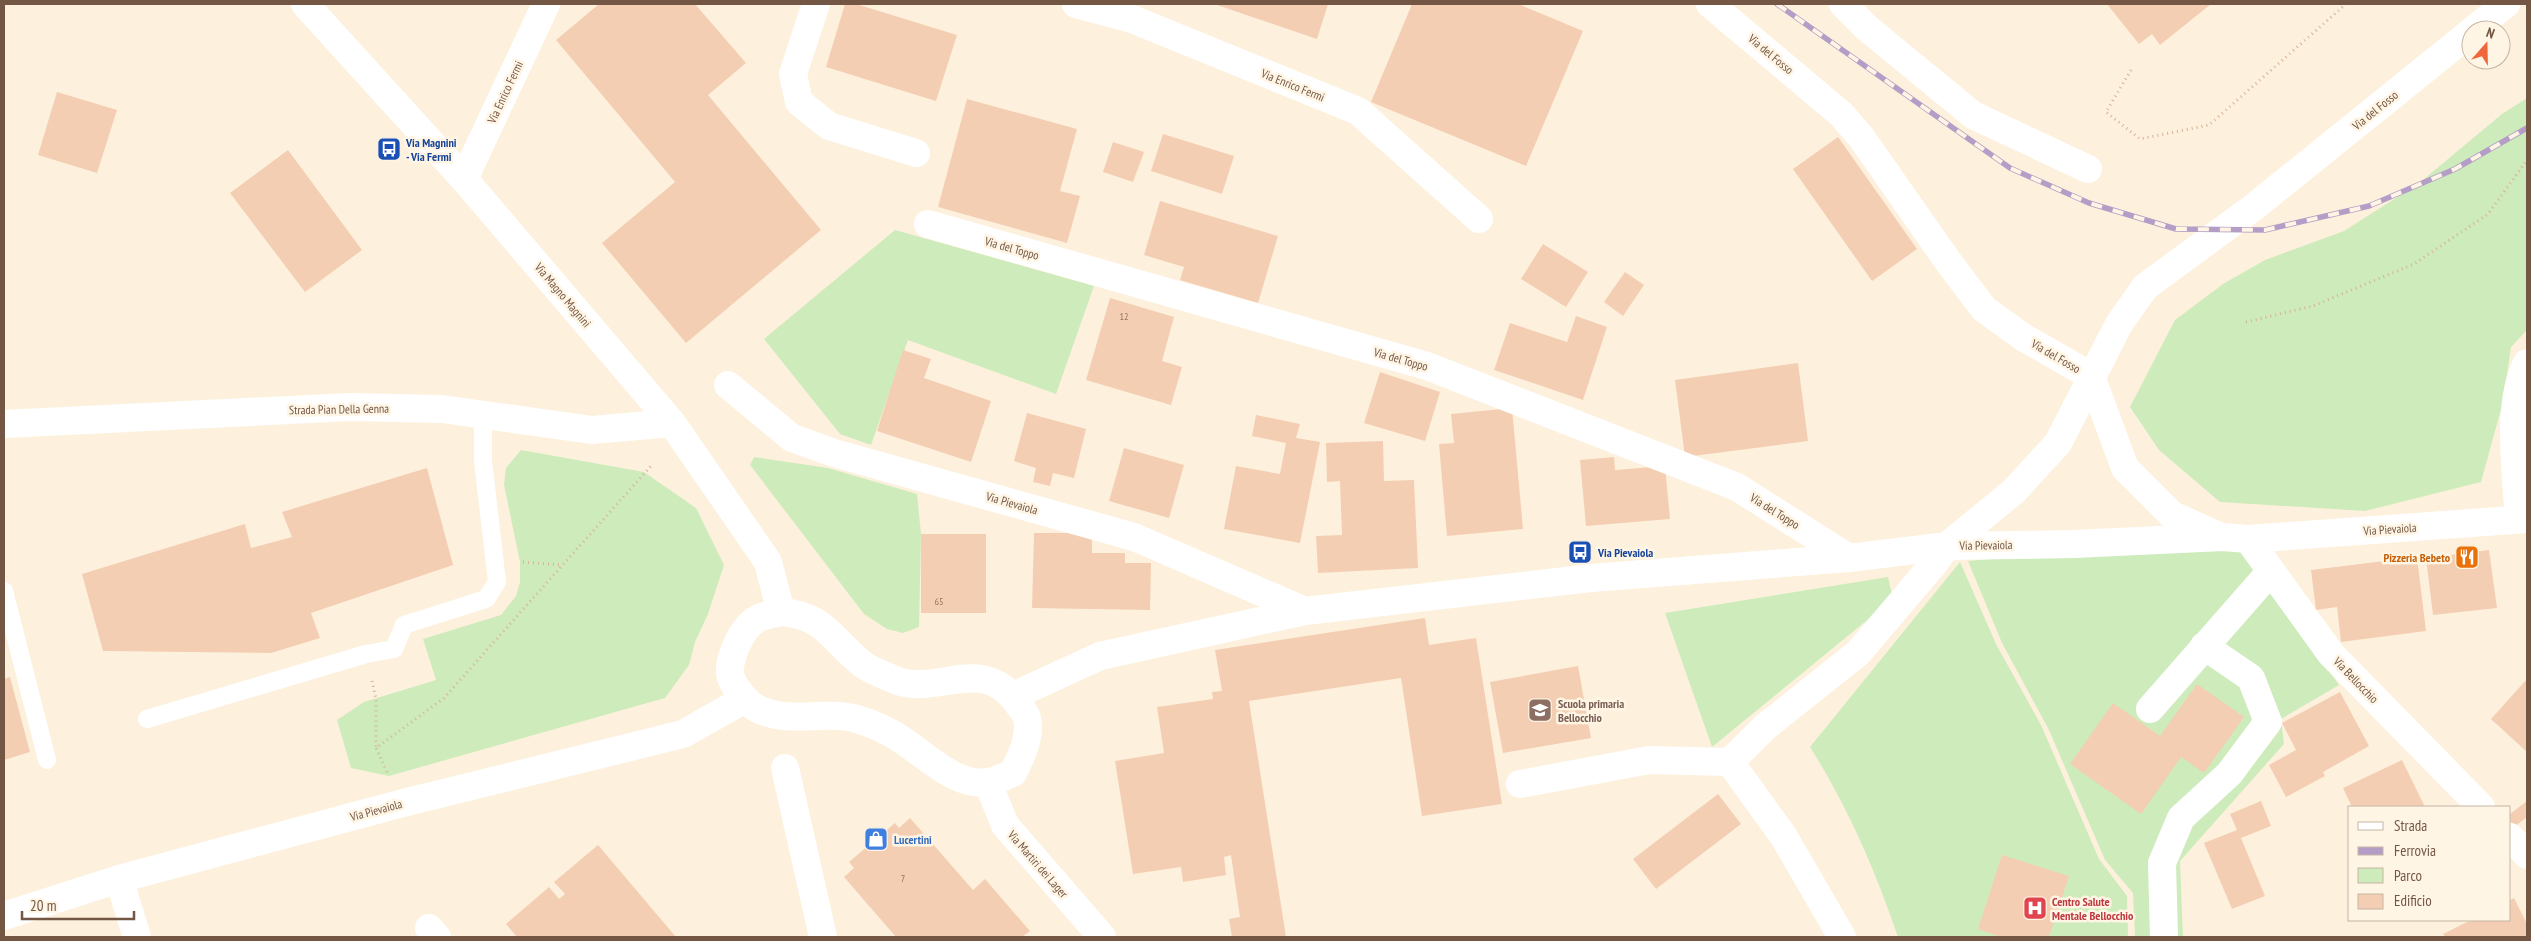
<svg xmlns="http://www.w3.org/2000/svg" width="2531" height="941" viewBox="0 0 2531 941" font-family="'PT Sans Narrow',sans-serif">
	<style>
		.green { fill: #ceebbc }
		.building { fill: #f4ceb3 }
		.lines { fill: none; stroke-linecap: round; stroke-linejoin: round }
		.path { stroke: #d8b297; stroke-width: 3; stroke-dasharray: 1 4; stroke-linecap: butt }
		.lane { stroke: #fff; stroke-width: 18 }
		.street { stroke: #fff; stroke-width: 28 }
		.secondary { stroke: #fff; stroke-width: 28 }
		.rail-casing { stroke: #b49dc6; stroke-width: 5.5 }
		.rail { stroke: #fff5e4; stroke-width: 4; stroke-dasharray: 11; stroke-linecap: butt }
		.labels { text-anchor: middle; dominant-baseline: central; stroke-width: 5; stroke-linejoin: round; paint-order: stroke }
		.number-label { font-size: 10px; fill: #947460 }
		.street-label { font-size: 12px; fill: #745645; stroke: #fff5e4 }
		.transit-label { font-size: 12px; font-weight: bold; fill: #164399; stroke: #fff5e4; text-anchor: start }
		.food-label { font-size: 12px; font-weight: bold; fill: #c56008; stroke: #fff5e4; text-anchor: end }
		.education-label { font-size: 12px; font-weight: bold; fill: #785e54; stroke: #fff5e4; text-anchor: start }
		.shop-label { font-size: 12px; font-weight: bold; fill: #366cbe; stroke: #fff5e4; text-anchor: start }
		.health-label { font-size: 12px; font-weight: bold; fill: #be3a42; stroke: #fff5e4; text-anchor: start }
	</style>
	<rect width="100%" height="100%" fill="#fdf1dd"/>
	<g class="green">
		<path d="M 2527,98 L 2527,330 L 2511,347 L 2503,402 L 2481,482 L 2365,511 L 2220,502 L 2159,450 L 2130,407 L 2175,320 L 2223,284 L 2265,260 L 2344,231 L 2418,184 L 2502,114 Z"/>
		<path d="M 895,230 L 1094,286 L 1056,394 L 908,340 L 871,445 L 840,434 L 764,339 Z"/>
		<path d="M 521,450 L 644,472 L 696,508 L 724,565 L 708,614 L 695,642 L 689,665 L 665,698 L 389,776 L 351,768 L 337,720 L 364,702 L 436,680 L 423,639 L 501,615 L 516,596 L 520,582 L 520,562 L 504,485 L 506,468 Z"/>
		<path d="M 754,457 L 828,468 L 917,494 L 921,534 L 919,627 L 903,633 L 887,629 L 864,614 L 750,465 Z"/>
		<path d="M 2245,546 L 2339,685 L 2281,719 L 2284,744 L 2180,861 L 2183,937 L 2135,937 L 2133,893 L 2105,860 L 2049,730 L 2002,643 L 1968,561 L 2049,554 Z"/>
		<path d="M 1960,562 L 1996,644 L 2041,725 L 2099,859 L 2127,896 L 2128,937 L 1898,937 C 1876,872 1847,805 1810,747 Z"/>
		<path d="M 1888,577 L 1893,599 L 1712,747 L 1665,613 Z"/>
	</g>
	<g class="building">
		<path d="M 599,4 L 695,4 L 746,63 L 708,95 L 821,230 L 686,343 L 602,243 L 675,182 L 556,40 Z"/>
		<path d="M 845,4 L 856,4 L 957,35 L 936,101 L 826,67 Z"/>
		<path d="M 1214,4 L 1328,4 L 1317,39 Z"/>
		<path d="M 1412,4 L 1518,4 L 1583,31 L 1526,166 L 1371,102 Z"/>
		<path d="M 2107,4 L 2211,4 L 2160,45 L 2152,34 L 2139,44 Z"/>
		<path d="M 57,92 L 117,110 L 97,173 L 38,155 Z"/>
		<path d="M 967,99 L 1077,129 L 1060,191 L 1080,196 L 1067,243 L 938,207 Z"/>
		<path d="M 1163,134 L 1234,156 L 1222,194 L 1151,171 Z"/>
		<path d="M 1838,137 L 1917,249 L 1872,281 L 1793,169 Z"/>
		<path d="M 1113,142 L 1144,152 L 1133,182 L 1103,172 Z"/>
		<path d="M 288,150 L 362,250 L 305,292 L 230,193 Z"/>
		<path d="M 1160,201 L 1278,236 L 1258,303 L 1180,280 L 1184,267 L 1144,255 Z"/>
		<path d="M 1543,244 L 1588,272 L 1566,307 L 1521,279 Z"/>
		<path d="M 1625,272 L 1644,285 L 1623,316 L 1604,302 Z"/>
		<path d="M 1110,298 L 1174,317 L 1162,361 L 1182,367 L 1171,405 L 1086,380 Z"/>
		<path d="M 1576,316 L 1607,327 L 1583,400 L 1494,370 L 1510,323 L 1567,342 Z"/>
		<path d="M 903,350 L 931,359 L 924,378 L 991,401 L 971,462 L 877,431 Z"/>
		<path d="M 1798,363 L 1808,441 L 1685,457 L 1675,380 Z"/>
		<path d="M 1380,372 L 1440,392 L 1425,441 L 1364,423 Z"/>
		<path d="M 1512,408 L 1523,529 L 1447,536 L 1439,444 L 1454,443 L 1451,414 Z"/>
		<path d="M 1027,413 L 1086,429 L 1074,478 L 1053,473 L 1050,486 L 1033,482 L 1036,468 L 1014,461 Z"/>
		<path d="M 1256,415 L 1300,424 L 1296,438 L 1320,442 L 1300,543 L 1224,529 L 1236,466 L 1280,474 L 1286,443 L 1252,436 Z"/>
		<path d="M 1383,441 L 1384,481 L 1414,480 L 1418,568 L 1318,573 L 1316,536 L 1342,535 L 1340,481 L 1327,482 L 1326,443 Z"/>
		<path d="M 1124,448 L 1184,465 L 1169,518 L 1109,501 Z"/>
		<path d="M 1614,457 L 1615,470 L 1665,466 L 1670,519 L 1586,526 L 1580,460 Z"/>
		<path d="M 427,468 L 453,565 L 311,613 L 320,638 L 271,653 L 103,651 L 82,574 L 245,524 L 251,548 L 292,537 L 282,512 Z"/>
		<path d="M 1034,533 L 1092,533 L 1092,553 L 1125,553 L 1125,563 L 1151,563 L 1150,610 L 1032,608 Z"/>
		<rect x="921" y="534" width="65" height="79"/>
		<path d="M 2489,550 L 2497,608 L 2433,615 L 2426,558 Z"/>
		<path d="M 2417,557 L 2426,631 L 2341,642 L 2337,607 L 2316,610 L 2311,570 Z"/>
		<path d="M 1425,618 L 1429,645 L 1476,638 L 1502,804 L 1422,816 L 1401,678 L 1249,701 L 1286,937 L 1232,937 L 1229,919 L 1240,917 L 1231,855 L 1224,857 L 1226,875 L 1183,882 L 1181,867 L 1133,874 L 1115,761 L 1164,753 L 1157,707 L 1213,699 L 1212,692 L 1222,691 L 1215,650 Z"/>
		<path d="M 1578,666 L 1591,738 L 1503,753 L 1490,682 Z"/>
		<path d="M 10,677 L 30,752 L 4,760 L 4,679 Z"/>
		<path d="M 2527,679 L 2527,752 L 2491,719 Z"/>
		<path d="M 2197,684 L 2244,717 L 2204,773 L 2181,757 L 2141,814 L 2070,764 L 2113,703 L 2160,736 Z"/>
		<path d="M 2340,692 L 2369,746 L 2323,772 L 2325,776 L 2286,797 L 2269,765 L 2296,750 L 2282,723 Z"/>
		<path d="M 2402,760 L 2425,807 L 2352,807 L 2343,788 Z"/>
		<path d="M 1718,794 L 1741,824 L 1656,889 L 1633,859 Z"/>
		<path d="M 2261,801 L 2271,826 L 2241,838 L 2265,896 L 2232,909 L 2204,843 L 2237,830 L 2230,814 Z"/>
		<path d="M 2527,801 L 2527,817 L 2514,827 L 2510,821 L 2510,814 Z"/>
		<path d="M 910,818 L 973,890 L 985,879 L 1030,931 L 1022,937 L 896,937 L 844,877 L 854,868 L 849,862 L 895,823 L 899,828 Z"/>
		<path d="M 598,845 L 676,937 L 517,937 L 506,924 L 549,887 L 559,899 L 565,894 L 554,882 Z"/>
		<path d="M 2002,855 L 2069,876 L 2049,937 L 2000,937 L 1978,929 Z"/>
		<path d="M 2514,898 L 2527,924 L 2527,937 L 2445,937 L 2443,934 L 2471,920 L 2510,920 L 2510,900 Z"/>
	</g>
	<g class="lines">
		<g class="path">
			<path d="M 2131,70 L 2106,112 L 2140,139 L 2209,125 L 2346,4"/>
			<path d="M 2246,322 L 2313,306 L 2414,264 L 2488,214 L 2527,160"/>
			<path d="M 523,562 L 562,565"/>
			<path d="M 372,681 L 376,699 L 376,747"/>
			<path d="M 387,772 L 376,748 L 444,698 L 651,466"/>
		</g>
		<g class="lane">
			<path d="M 4,591 L 47,760"/>
			<path d="M 147,719 L 366,654 L 394,649 L 404,625 L 486,599 L 497,582 L 483,461 L 483,415"/>
		</g>
		<g class="street">
			<path d="M 816,4 L 793,74 L 799,102 L 829,126 L 916,153"/>
			<path d="M 1076,4 L 1132,19 L 1358,111 L 1479,219"/>
			<path d="M 1710,4 L 1841,114 L 1861,137 L 1947,260 L 1984,309 L 2023,337 L 2091,376"/>
			<path d="M 1843,4 L 1867,28 L 1973,115 L 2088,169"/>
			<path d="M 464,179 L 546,4"/>
			<path d="M 928,224 L 1427,366 L 1737,487 L 1849,558"/>
			<path d="M 728,385 L 792,438 L 834,453 L 1134,537 L 1305,611"/>
			<path d="M 4,424 L 350,407 L 442,409 L 592,430 L 672,423"/>
			<path d="M 2519,519 C 2516,474 2506,403 2527,363"/>
			<path d="M 2248,539 L 2331,654 L 2481,807"/>
			<path d="M 2150,709 L 2271,571"/>
			<path d="M 1730,762 L 1784,837 L 1842,937"/>
			<path d="M 785,768 L 823,937"/>
			<path d="M 1520,784 L 1649,760 L 1730,762 L 1765,727 L 1858,653 L 1932,566 L 1947,546"/>
			<path d="M 2510,837 L 2527,855"/>
			<path d="M 119,879 L 137,937"/>
			<path d="M 429,928 L 437,937"/>
			<path d="M 2164,937 L 2162,863 L 2181,818 L 2229,774 L 2268,722 L 2251,678 L 2204,646"/>
		</g>
		<g class="secondary">
			<path d="M 305,4 L 464,179 L 672,423 L 768,562 L 781,612"/>
			<path d="M 2473,30 L 2506,4"/>
			<path d="M 2091,376 L 2125,468 L 2172,515 L 2217,535"/>
			<path d="M 1947,546 L 2014,491 L 2058,443 L 2119,324 L 2145,287 L 2254,207 L 2471,32"/>
			<path d="M 781,612 C 826,615 833,642 865,666 C 873,671 884,675 893,679 C 936,699 982,651 1019,705 C 1022,709 1026,714 1027,718 C 1031,737 1021,757 1013,773 C 1005,776 996,781 988,782 C 957,787 929,758 905,742 C 891,732 874,724 857,719 C 825,710 791,724 760,710 C 749,706 731,685 730,673 C 729,656 743,625 759,618 C 765,615 774,614 781,612 Z"/>
			<path d="M 1013,696 L 1100,656 L 1305,611 L 1591,578 L 1849,558 L 1947,546 L 2074,544 L 2223,537 L 2248,539 L 2527,519"/>
			<path d="M 988,783 L 1005,825 L 1102,937"/>
			<path d="M 4,916 L 119,879 L 403,803 L 683,734 L 745,699"/>
		</g>
		<g class="rail-casing">
			<path id="rail" d="M 1777,4 L 2010,168 L 2089,203 L 2176,229 L 2265,230 L 2369,206 L 2455,169 L 2527,128"/>
		</g>
		<use href="#rail" class="rail"/>
	</g>
	<defs>
		<g id="bus-square" transform="scale(1.25)"><rect x="-9" y="-9" width="18" height="18" rx="4" fill="#1a4fb4" stroke="#fff5e4"/><path d="M-5-6H5V4H4V6H2V4H-2V6H-4V4H-5ZM-3.5-4V0h7V-4ZM-3.5 1.2v1.5H-2V1.2ZM2 1.2v1.5H3.5V1.2Z" fill="#fff"/></g>
		<g id="restaurant-square" transform="scale(1.25)"><rect x="-9" y="-9" width="18" height="18" rx="4" fill="#e8710a" stroke="#fff5e4"/><path d="M-5-6h1v4h1v-4h1v4h1v-4h1v5L-1.5 .5V6h-2V.5L-5-1ZM5-6V6H3V1.5H1.5Q1.5-4 5-6Z" fill="#fff"/></g>
		<g id="school-square" transform="scale(1.25)"><rect x="-9" y="-9" width="18" height="18" rx="4" fill="#8d6e63" stroke="#fff5e4"/><path d="M0-5L7-2L0 1L-7-2ZM-4 1L0 2.5L4 1V4Q0 6-4 4Z" fill="#fff"/></g>
		<g id="shop-square" transform="scale(1.25)"><rect x="-9" y="-9" width="18" height="18" rx="4" fill="#3f7fe0" stroke="#fff5e4"/><path d="M-5-2.5h2.3a2.7 3.5 0 0 1 5.4 0H5L5.5 6h-11ZM-1.5-2.5h3a1.5 2.3 0 0 0-3 0Z" fill="#fff"/></g>
		<g id="hospital-square" transform="scale(1.25)"><rect x="-9" y="-9" width="18" height="18" rx="4" fill="#e0444e" stroke="#fff5e4"/><path d="M-5-5h3v3.5h4V-5h3V5h-3V1.5h-4V5h-3Z" fill="#fff"/></g>
	</defs>
	<g fill-rule="evenodd">
		<use href="#bus-square" x="389" y="149"/>
		<use href="#bus-square" x="1580" y="552"/>
		<use href="#restaurant-square" x="2467" y="557"/>
		<use href="#school-square" x="1540" y="710"/>
		<use href="#shop-square" x="876" y="839"/>
		<use href="#hospital-square" x="2035" y="908"/>
	</g>
	<g class="labels">
		<g class="number-label">
			<text x="1124" y="316">12</text>
			<text x="939" y="601">65</text>
			<text x="903" y="878">7</text>
		</g>
		<g class="street-label">
			<text transform="translate(1771 54) rotate(40)">Via del Fosso</text>
			<text transform="translate(1293 85) rotate(22)">Via Enrico Fermi</text>
			<text transform="translate(505 92) rotate(-65)">Via Enrico Fermi</text>
			<text transform="translate(2375 110) rotate(-39)">Via del Fosso</text>
			<text transform="translate(1012 248) rotate(16)">Via del Toppo</text>
			<text transform="translate(563 295) rotate(50)">Via Magno Magnini</text>
			<text transform="translate(2056 356) rotate(30)">Via del Fosso</text>
			<text transform="translate(1401 359) rotate(16)">Via del Toppo</text>
			<text transform="translate(339 409) rotate(-1)">Strada Pian Della Genna</text>
			<text transform="translate(1012 503) rotate(16)">Via Pievaiola</text>
			<text transform="translate(1775 511) rotate(32)">Via del Toppo</text>
			<text transform="translate(2390 529) rotate(-4)">Via Pievaiola</text>
			<text transform="translate(1986 545) rotate(-1)">Via Pievaiola</text>
			<text transform="translate(2356 680) rotate(46)">Via Bellocchio</text>
			<text transform="translate(376 810) rotate(-15)">Via Pievaiola</text>
			<text transform="translate(1038 864) rotate(49)">Via Martiri dei Lager</text>
		</g>
		<g class="transit-label">
			<text x="406" y="142">Via Magnini<tspan x="406" dy="14">- Via Fermi</tspan></text>
			<text x="1598" y="552">Via Pievaiola</text>
		</g>
		<g class="food-label">
			<text x="2450" y="557">Pizzeria Bebeto</text>
		</g>
		<g class="education-label">
			<text x="1558" y="703">Scuola primaria<tspan x="1558" dy="14">Bellocchio</tspan></text>
		</g>
		<g class="shop-label">
			<text x="894" y="839">Lucertini</text>
		</g>
		<g class="health-label">
			<text x="2052" y="901">Centro Salute<tspan x="2052" dy="14">Mentale Bellocchio</tspan></text>
		</g>
	</g>
	<rect width="2531" height="941" fill="none" stroke="#745645" stroke-width="10"/>
	<rect x="2348" y="806" width="162" height="115" fill="#fff5e4" stroke="#c7b5a4"/>
	<rect x="2358" y="822" width="25" height="8" fill="#ffffff" stroke="#c7b5a4"/>
	<text x="2394" y="831" font-size="15" fill="#745645">Strada</text>
	<rect x="2358" y="847" width="25" height="8" fill="#b49dc6" stroke="#c7b5a4"/>
	<text x="2394" y="856" font-size="15" fill="#745645">Ferrovia</text>
	<rect x="2358" y="868" width="25" height="15" fill="#ceebbc" stroke="#c7b5a4"/>
	<text x="2394" y="881" font-size="15" fill="#745645">Parco</text>
	<rect x="2358" y="894" width="25" height="15" fill="#f4ceb3" stroke="#c7b5a4"/>
	<text x="2394" y="906" font-size="15" fill="#745645">Edificio</text>
	<g transform="translate(2486 45) rotate(20)"><circle r="24" fill="#fff5e4" stroke="#c7b5a4"/>
	<path d="M0-4L9 19L0 12L-9 19Z" fill="#ef673b"/>
	<text y="-8" font-size="14" font-weight="bold" text-anchor="middle" fill="#745645">N</text>
	</g>
	<path d="M22 911v8h112v-8" fill="none" stroke="#745645" stroke-width="2.5"/>
	<text x="30" y="911" font-size="15" fill="#745645" stroke="#fff5e4" stroke-width="4" paint-order="stroke">20 m</text>
</svg>
